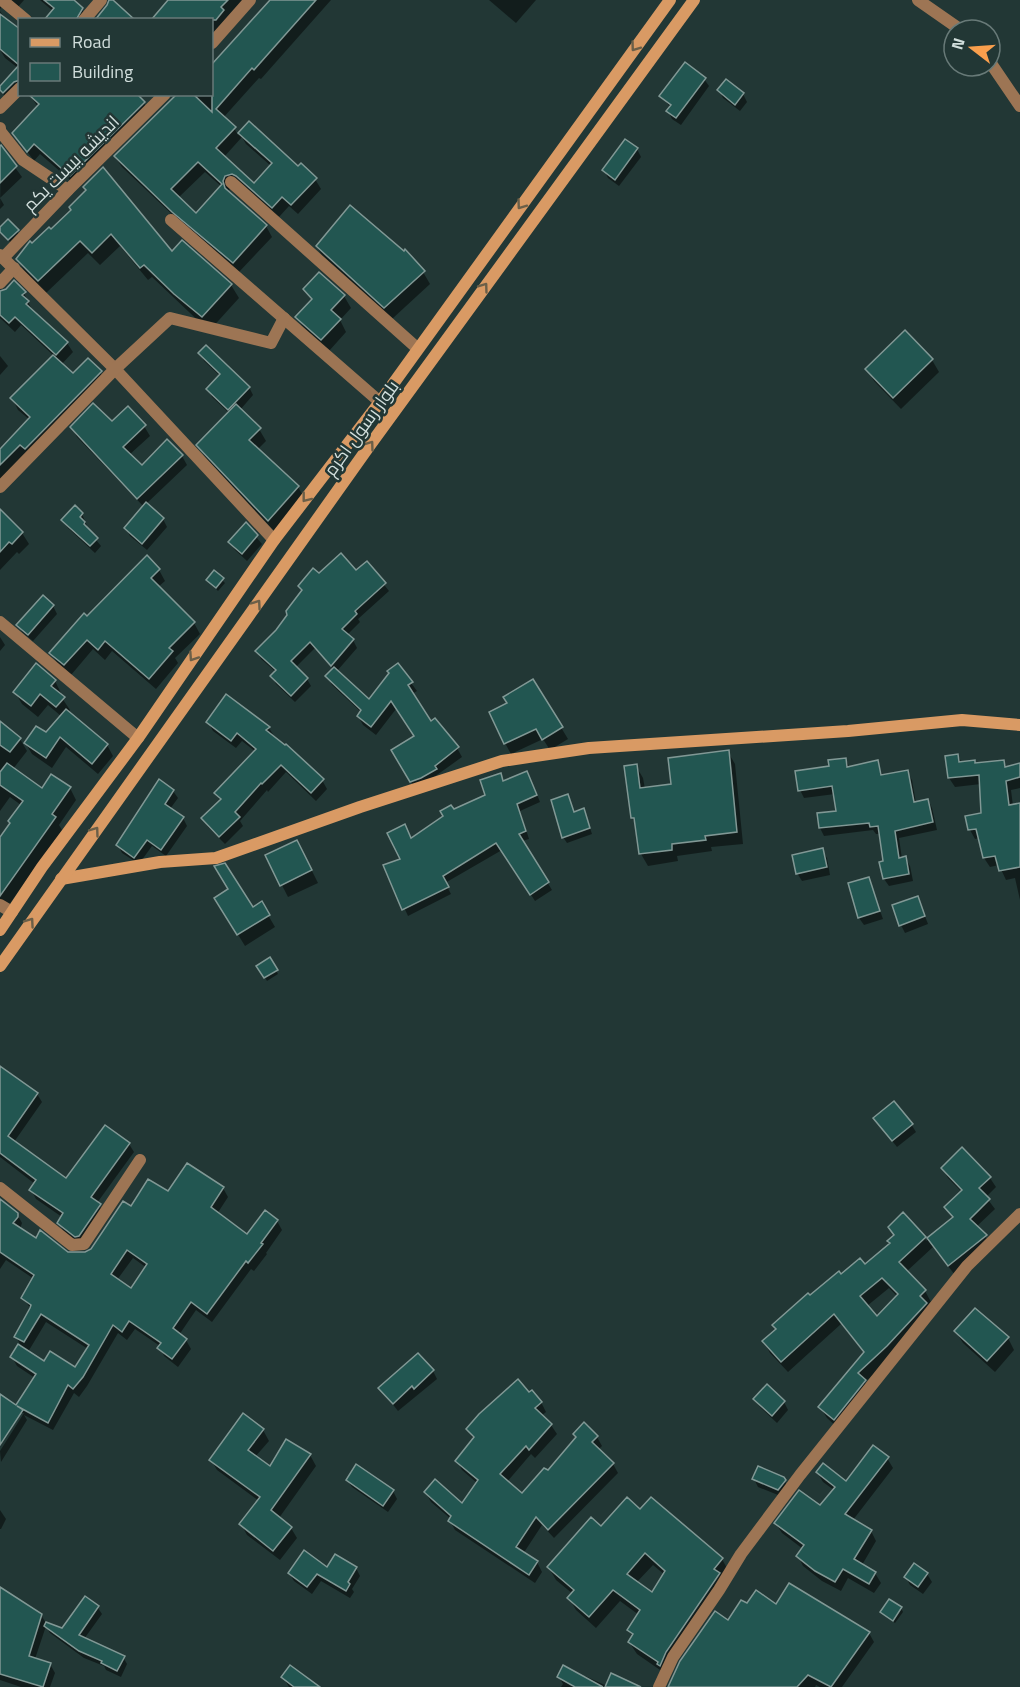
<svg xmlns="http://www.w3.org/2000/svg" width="1020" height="1687" viewBox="0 0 1020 1687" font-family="'Titillium Web',Cairo,sans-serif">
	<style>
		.shadow { fill: #0007; fill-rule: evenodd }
		.building { fill: #225651; stroke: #819895; stroke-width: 1.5; fill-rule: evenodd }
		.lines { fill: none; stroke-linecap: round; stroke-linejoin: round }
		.street { stroke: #9d7554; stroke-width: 12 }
		.secondary { stroke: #d99a64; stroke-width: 12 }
		.oneway { stroke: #6b5f48 }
		.labels { text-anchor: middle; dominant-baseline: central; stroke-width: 5; stroke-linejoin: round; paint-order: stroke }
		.street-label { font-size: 18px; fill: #d1dedc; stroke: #223735 }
	</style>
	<rect width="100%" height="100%" fill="#223735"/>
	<g class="shadow">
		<path d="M 0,0 L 24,0 L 18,7 L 6,2 L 0,9 Z"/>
		<path d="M 40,0 L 72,0 L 82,9 L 88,20 L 46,20 L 53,11 Z"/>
		<path d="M 171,0 L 243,0 L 212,34 L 212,20 Z"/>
		<path d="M 271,0 L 331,0 L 261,79 L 259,78 L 223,118 L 234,128 L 238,135 L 249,123 L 299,168 L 315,179 L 321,189 L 298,214 L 289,206 L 279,217 L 231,187 L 228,192 L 266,226 L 272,237 L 239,272 L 180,222 L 122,167 L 115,157 L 176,98 L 172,94 L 212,94 L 212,67 ZM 242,137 L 246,144 L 271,166 L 254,185 L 224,157 ZM 205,172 L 222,187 L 196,215 L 178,198 Z"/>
		<path d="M 489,0 L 536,0 L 516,23 Z"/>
		<path d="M 0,11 L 5,19 L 20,31 L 20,94 L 6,99 L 0,88 L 18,68 L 5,58 L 0,50 Z"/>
		<path d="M 704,79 L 709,86 L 681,125 L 672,119 L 668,111 L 671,108 L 661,96 Z"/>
		<path d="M 719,90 L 743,94 L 747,102 L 740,111 L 723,98 Z"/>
		<path d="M 29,94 L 144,103 L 150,114 L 77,186 L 40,154 L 34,161 L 14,133 L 38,107 Z"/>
		<path d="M 1,148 L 22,177 L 0,198 L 4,205 L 0,209 Z"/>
		<path d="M 637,149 L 641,157 L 619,186 L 608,178 L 604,170 Z"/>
		<path d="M 87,191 L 172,253 L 182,243 L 231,285 L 239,298 L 210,330 L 208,330 L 152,277 L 148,280 L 120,246 L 100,265 L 88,253 L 46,293 L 25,272 L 17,259 L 73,211 Z"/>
		<path d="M 0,229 L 17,231 L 19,234 L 11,243 Z"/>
		<path d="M 317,247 L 423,272 L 430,284 L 392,319 L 324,259 Z"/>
		<path d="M 319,274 L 344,296 L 351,308 L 340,320 L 346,332 L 329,351 L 304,329 L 297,317 L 312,301 L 305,289 Z"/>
		<path d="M 0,292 L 24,293 L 33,312 L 67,343 L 73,352 L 61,365 L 73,376 L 100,372 L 107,383 L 0,483 L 0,451 L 30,420 L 18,410 L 12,398 L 54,356 L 21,325 L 15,332 L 0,318 Z"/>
		<path d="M 200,353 L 249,387 L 253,395 L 240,410 L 259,429 L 266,441 L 257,450 L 298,487 L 305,499 L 275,532 L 205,457 L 198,445 L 229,413 L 212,397 L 208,389 L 220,376 L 204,361 Z"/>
		<path d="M 0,356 L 8,366 L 0,375 Z"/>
		<path d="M 932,360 L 939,372 L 901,409 L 874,381 L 867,369 Z"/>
		<path d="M 112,423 L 144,426 L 150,436 L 129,455 L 142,467 L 182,456 L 187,465 L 146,504 L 163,519 L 167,527 L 147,550 L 130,536 L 126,528 L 144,507 L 77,437 L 72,428 Z"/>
		<path d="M 0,511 L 22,533 L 29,544 L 19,554 L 17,552 L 0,570 Z"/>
		<path d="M 82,514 L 89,531 L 101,546 L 95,553 L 68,528 L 63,520 Z"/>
		<path d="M 246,525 L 262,544 L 247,561 L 235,550 L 230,543 Z"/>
		<path d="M 367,563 L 389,591 L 358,619 L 360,622 L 347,635 L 353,640 L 357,648 L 337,671 L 370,701 L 398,665 L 417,691 L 412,694 L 431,723 L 457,748 L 462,757 L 416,790 L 393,750 L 415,737 L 396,709 L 376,735 L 363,725 L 358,716 L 361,712 L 332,685 L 327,676 L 333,669 L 315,648 L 295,668 L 307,679 L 311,686 L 295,702 L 276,684 L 272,676 L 276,672 L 261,659 L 257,651 L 277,631 L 302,591 L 300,586 L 319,575 L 356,573 Z"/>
		<path d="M 159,570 L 165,581 L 158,587 L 194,623 L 200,634 L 175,658 L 178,663 L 156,689 L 112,651 L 105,660 L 93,649 L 71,675 L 58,664 L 51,653 L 88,618 Z"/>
		<path d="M 214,572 L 225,583 L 218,591 L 208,580 Z"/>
		<path d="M 53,606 L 57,614 L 33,641 L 22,632 L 18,625 Z"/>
		<path d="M 0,637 L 5,645 L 0,651 Z"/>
		<path d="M 55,681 L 61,693 L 60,695 L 70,710 L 68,713 L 107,745 L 113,756 L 98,774 L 66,747 L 52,768 L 32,754 L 26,744 L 46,734 L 61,716 L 48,705 L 38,717 L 22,704 L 15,692 Z"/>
		<path d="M 533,681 L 568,739 L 550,750 L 543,739 L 511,754 L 505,743 L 509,704 Z"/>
		<path d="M 208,722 L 269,728 L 274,736 L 322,780 L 327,789 L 316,801 L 286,772 L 268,792 L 267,790 L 240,821 L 243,826 L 225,844 L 208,827 L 203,819 L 221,802 L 216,793 L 256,752 L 242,741 L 236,748 L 213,731 Z"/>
		<path d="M 0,723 L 20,739 L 27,751 L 13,769 L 42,790 L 70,788 L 76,800 L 59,825 L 62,830 L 6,909 L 0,912 L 0,840 L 21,805 L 10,797 L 0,811 Z"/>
		<path d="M 728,752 L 735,764 L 743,844 L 711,847 L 712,851 L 677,856 L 678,861 L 648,866 L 641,854 L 637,826 L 632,818 L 636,766 L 643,778 L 645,789 L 673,786 Z"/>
		<path d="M 958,756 L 962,763 L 976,765 L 1003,762 L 1007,768 L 1020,764 L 1020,788 L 1011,790 L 1013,806 L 1020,805 L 1020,900 L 1015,878 L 1006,880 L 999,865 L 990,867 L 984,858 L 980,838 L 975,839 L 970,830 L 967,818 L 983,814 L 981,784 L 955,787 L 949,778 L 947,757 Z"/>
		<path d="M 846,760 L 850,768 L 877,762 L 883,776 L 907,772 L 912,780 L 916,803 L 928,800 L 932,808 L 937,830 L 899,838 L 902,859 L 905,858 L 910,866 L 913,881 L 889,886 L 884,879 L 881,863 L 885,862 L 881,834 L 876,834 L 873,830 L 824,836 L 820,828 L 819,815 L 838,812 L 835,794 L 804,798 L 800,790 L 830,767 Z"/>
		<path d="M 500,775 L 505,782 L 531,780 L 540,802 L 520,811 L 529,839 L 522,841 L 552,890 L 535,901 L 502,850 L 445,883 L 451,894 L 408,916 L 385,866 L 402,859 L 411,840 L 453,811 L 487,795 Z"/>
		<path d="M 173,791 L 178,798 L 170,809 L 183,818 L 187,826 L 166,856 L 152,846 L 139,864 L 122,853 L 118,845 Z"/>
		<path d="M 568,796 L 575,813 L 584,810 L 592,834 L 567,843 L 563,837 Z"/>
		<path d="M 822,850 L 827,858 L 830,875 L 802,881 L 797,873 Z"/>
		<path d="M 303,853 L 318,883 L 288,897 L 267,856 Z"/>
		<path d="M 868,878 L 883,919 L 864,925 L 859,918 Z"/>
		<path d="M 261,903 L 275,927 L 245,946 L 223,910 L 252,909 Z"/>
		<path d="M 921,906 L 928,924 L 905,933 L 901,925 Z"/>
		<path d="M 270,960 L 278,974 L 267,981 L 258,966 Z"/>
		<path d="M 0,1068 L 37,1094 L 42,1102 L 14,1142 L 67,1180 L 129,1144 L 134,1152 L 97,1203 L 105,1213 L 81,1245 L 64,1232 L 59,1223 L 62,1217 L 36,1199 L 31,1190 L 35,1184 L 0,1157 Z"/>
		<path d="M 875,1119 L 911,1124 L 916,1132 L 897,1147 Z"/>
		<path d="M 187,1165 L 223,1188 L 228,1197 L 217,1214 L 247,1236 L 265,1212 L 277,1221 L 282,1230 L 266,1253 L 267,1254 L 254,1271 L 251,1269 L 212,1322 L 196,1310 L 179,1335 L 186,1340 L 191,1349 L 178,1367 L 164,1356 L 160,1346 L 135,1329 L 127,1340 L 118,1333 L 87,1386 L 79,1397 L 74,1393 L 53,1430 L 24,1415 L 27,1420 L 1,1462 L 0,1451 L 24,1413 L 20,1413 L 0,1445 L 0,1396 L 17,1407 L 35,1378 L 17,1366 L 12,1357 L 23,1349 L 16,1337 L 31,1309 L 23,1298 L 34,1279 L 6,1260 L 0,1269 L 0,1201 L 17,1214 L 22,1223 L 20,1229 L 36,1240 L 67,1253 L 89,1253 L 131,1208 L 168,1194 ZM 133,1258 L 147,1268 L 131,1290 L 117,1280 ZM 46,1322 L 88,1349 L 75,1369 L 44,1363 L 28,1352 Z"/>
		<path d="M 943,1169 L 990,1178 L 996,1187 L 986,1197 L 995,1209 L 976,1227 L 985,1236 L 991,1245 L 955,1275 L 933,1247 L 906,1272 L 925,1291 L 931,1302 L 927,1306 L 932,1315 L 893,1357 L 865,1382 L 871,1392 L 840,1430 L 827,1418 L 820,1407 L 865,1354 L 841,1324 L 788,1372 L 770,1353 L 764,1342 L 810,1298 L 841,1276 L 865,1266 L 891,1244 L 895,1236 L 889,1228 L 925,1238 L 926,1241 L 953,1219 L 946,1208 L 962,1192 L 948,1178 ZM 889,1288 L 898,1297 L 877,1318 L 867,1306 Z"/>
		<path d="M 956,1332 L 1008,1338 L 1014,1350 L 995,1372 L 963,1343 Z"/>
		<path d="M 433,1371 L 437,1379 L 398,1411 L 380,1388 Z"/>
		<path d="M 767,1387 L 784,1402 L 788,1410 L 777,1423 L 760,1407 L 755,1400 Z"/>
		<path d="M 529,1394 L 541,1402 L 546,1412 L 541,1416 L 551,1425 L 557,1434 L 535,1458 L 531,1454 L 507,1482 L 522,1495 L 548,1473 L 577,1438 L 584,1424 L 597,1437 L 602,1446 L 598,1450 L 613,1464 L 618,1473 L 554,1538 L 542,1525 L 523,1554 L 537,1562 L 542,1572 L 535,1583 L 455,1530 L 450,1521 L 451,1519 L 431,1502 L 426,1493 L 463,1505 L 477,1483 L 462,1470 L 457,1461 L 474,1440 L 467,1429 Z"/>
		<path d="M 263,1430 L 269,1441 L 255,1457 L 270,1468 L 310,1455 L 316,1466 L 279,1518 L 291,1528 L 297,1538 L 280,1560 L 247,1535 L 241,1524 L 259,1501 L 217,1470 L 211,1460 Z"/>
		<path d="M 887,1458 L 893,1468 L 853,1520 L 871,1531 L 876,1541 L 862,1565 L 875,1573 L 881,1583 L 874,1593 L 848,1578 L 841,1591 L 822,1581 L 803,1566 L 798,1556 L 803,1549 L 782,1533 L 776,1524 L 820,1507 L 834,1490 L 823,1482 L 817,1472 L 846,1483 Z"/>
		<path d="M 783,1478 L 789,1489 L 783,1497 L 758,1487 L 754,1479 Z"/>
		<path d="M 347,1480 L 393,1491 L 397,1499 L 388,1512 L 352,1487 Z"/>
		<path d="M 651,1499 L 722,1559 L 729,1572 L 663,1672 L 637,1654 L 629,1642 L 633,1637 L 629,1630 L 639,1615 L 620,1601 L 596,1628 L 576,1610 L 569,1598 L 573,1594 L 556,1580 L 549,1568 L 602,1528 L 640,1511 ZM 653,1565 L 665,1575 L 652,1595 L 636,1583 Z"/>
		<path d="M 0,1510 L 6,1519 L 1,1529 L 0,1529 Z"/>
		<path d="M 356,1568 L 360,1576 L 352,1589 L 354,1592 L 350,1598 L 321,1581 L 312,1594 L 294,1581 L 289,1573 Z"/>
		<path d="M 927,1574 L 932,1582 L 923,1594 L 910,1585 L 906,1577 Z"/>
		<path d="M 0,1588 L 41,1615 L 46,1623 L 63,1630 L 85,1598 L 98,1608 L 102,1614 L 84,1639 L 123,1657 L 127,1664 L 121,1677 L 106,1670 L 104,1666 L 84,1658 L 50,1633 L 46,1626 L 35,1659 L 50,1664 L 55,1673 L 50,1687 L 21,1687 L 0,1680 Z"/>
		<path d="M 747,1605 L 777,1606 L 869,1633 L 874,1642 L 842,1687 L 820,1687 L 816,1685 L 815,1687 L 670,1687 L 728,1622 Z"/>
		<path d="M 901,1608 L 903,1612 L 895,1623 L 882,1613 Z"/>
		<path d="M 585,1676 L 607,1686 L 637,1687 L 561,1687 L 563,1684 L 559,1677 L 584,1678 Z"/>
		<path d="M 283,1677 L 317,1687 L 289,1687 Z"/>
	</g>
	<g class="building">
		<path d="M 44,0 L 74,0 L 83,8 L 76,20 L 44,20 L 54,8 Z"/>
		<path d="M 109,0 L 113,0 L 135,20 L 95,20 L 107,5 Z"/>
		<path d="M 168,0 L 228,0 L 221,7 L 224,10 L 216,20 L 151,20 Z"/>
		<path d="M 270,0 L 316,0 L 254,70 L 252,68 L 216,109 L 236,127 L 216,148 L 254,183 L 272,163 L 238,133 L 249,121 L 298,166 L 301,163 L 317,178 L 291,205 L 282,197 L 272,208 L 236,176 L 232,174 L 225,176 L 223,181 L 225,188 L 267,225 L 233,263 L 172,212 L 114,156 L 177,94 L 193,94 L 212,112 L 212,64 ZM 198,162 L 222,184 L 196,213 L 171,189 Z"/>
		<path d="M 0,14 L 20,29 L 20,80 L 14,82 L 3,93 L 0,90 L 0,86 L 19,65 L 0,49 Z"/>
		<path d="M 685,62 L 706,78 L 676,118 L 666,111 L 671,105 L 659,96 Z"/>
		<path d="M 726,79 L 744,93 L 735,105 L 717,90 Z"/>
		<path d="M 28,94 L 137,94 L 145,102 L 70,176 L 34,144 L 27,152 L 12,133 L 39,104 Z"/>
		<path d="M 625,139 L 638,148 L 615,180 L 602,170 Z"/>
		<path d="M 1,145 L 17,166 L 0,183 L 0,146 Z"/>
		<path d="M 103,167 L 172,251 L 182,240 L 232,284 L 202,317 L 174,294 L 144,265 L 140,268 L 111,234 L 92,253 L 80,241 L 38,281 L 16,259 L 30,241 L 32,243 L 49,227 L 51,229 L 71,210 L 69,207 L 86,190 L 83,187 Z"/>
		<path d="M 350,205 L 404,251 L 405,249 L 425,271 L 384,308 L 316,246 Z"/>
		<path d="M 8,219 L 19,230 L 8,240 L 0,232 L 0,227 Z"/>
		<path d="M 319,272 L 345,295 L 331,310 L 341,319 L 321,340 L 295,317 L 312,299 L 303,289 Z"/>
		<path d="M 14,280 L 26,292 L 22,295 L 29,301 L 26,304 L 68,342 L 56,355 L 15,317 L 9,323 L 0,315 L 0,291 L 6,289 Z"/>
		<path d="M 905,330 L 933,359 L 893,398 L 865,369 Z"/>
		<path d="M 206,345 L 250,387 L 228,410 L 206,389 L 220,374 L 198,353 Z"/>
		<path d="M 53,355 L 73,373 L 88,358 L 102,371 L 25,449 L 20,445 L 0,465 L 0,449 L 30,417 L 10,398 Z"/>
		<path d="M 93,403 L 112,421 L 128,406 L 146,425 L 123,447 L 142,465 L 167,439 L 183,455 L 137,499 L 70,427 Z"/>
		<path d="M 236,404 L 261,428 L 249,440 L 299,486 L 268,521 L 196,445 Z"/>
		<path d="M 146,502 L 164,518 L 142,544 L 124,528 Z"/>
		<path d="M 75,505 L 83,513 L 80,517 L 85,522 L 84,524 L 98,538 L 90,546 L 61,520 Z"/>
		<path d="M 0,509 L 23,532 L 12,544 L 9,542 L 0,552 Z"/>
		<path d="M 246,522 L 258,535 L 242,554 L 228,542 Z"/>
		<path d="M 341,553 L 356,570 L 367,561 L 386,583 L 355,611 L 357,614 L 342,629 L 354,639 L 331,666 L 310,642 L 291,661 L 308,678 L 291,696 L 270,676 L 276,670 L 255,651 L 276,630 L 287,615 L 286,611 L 302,590 L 298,586 L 313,568 L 319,573 Z"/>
		<path d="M 147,555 L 160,569 L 151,578 L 195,622 L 169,648 L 173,651 L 149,679 L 105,641 L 98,650 L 87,640 L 64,665 L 49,653 L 84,613 L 87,616 Z"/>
		<path d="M 214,570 L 224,578 L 216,588 L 206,580 Z"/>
		<path d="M 43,595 L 54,605 L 28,635 L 16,625 Z"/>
		<path d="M 36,663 L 56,680 L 51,686 L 65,697 L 56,707 L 40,694 L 31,706 L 13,692 Z"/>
		<path d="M 398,663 L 413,682 L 408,685 L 431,721 L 435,718 L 459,747 L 435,766 L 437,769 L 421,778 L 410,782 L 391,750 L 414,736 L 391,701 L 371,727 L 357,716 L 361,710 L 325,676 L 334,667 L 369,699 L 389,673 L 387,671 Z"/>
		<path d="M 533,679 L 563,727 L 542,740 L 536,729 L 504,744 L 489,712 L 507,703 L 503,697 Z"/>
		<path d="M 226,694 L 270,727 L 266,730 L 285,745 L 286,744 L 324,779 L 311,793 L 281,765 L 262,784 L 261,783 L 235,812 L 240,817 L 219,837 L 201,818 L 221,799 L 214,793 L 256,749 L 237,733 L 231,741 L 206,722 Z"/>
		<path d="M 66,709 L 108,744 L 92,764 L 60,737 L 46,758 L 24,743 L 36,726 L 46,732 Z"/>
		<path d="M 0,721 L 21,738 L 10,752 L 0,745 Z"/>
		<path d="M 729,750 L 737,832 L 705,836 L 706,840 L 672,844 L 672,850 L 639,854 L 634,818 L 631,818 L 624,766 L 637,764 L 640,788 L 671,784 L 668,758 Z"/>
		<path d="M 958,754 L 959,762 L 975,760 L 975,763 L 1004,760 L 1005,767 L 1020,763 L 1020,777 L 1006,781 L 1009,805 L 1020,803 L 1020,867 L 999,871 L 995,856 L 983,858 L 976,829 L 968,830 L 965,816 L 981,813 L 979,775 L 948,778 L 945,756 Z"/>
		<path d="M 846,758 L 847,767 L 878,760 L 881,775 L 908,770 L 914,802 L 928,799 L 933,822 L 895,831 L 899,858 L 906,856 L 909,874 L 883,879 L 879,862 L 883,861 L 878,826 L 870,827 L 869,823 L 819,828 L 817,813 L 836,811 L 832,786 L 798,791 L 795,771 L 829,766 L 828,760 Z"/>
		<path d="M 7,763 L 42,788 L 51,774 L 71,787 L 52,814 L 56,817 L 0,896 L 0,837 L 10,823 L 8,821 L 23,801 L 0,785 L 0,772 Z"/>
		<path d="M 527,771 L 537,795 L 517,804 L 526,831 L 519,834 L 549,882 L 530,895 L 496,843 L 443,876 L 449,887 L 402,910 L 383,865 L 400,859 L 387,833 L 405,824 L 411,838 L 443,816 L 440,811 L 451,805 L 454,809 L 485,795 L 480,780 L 501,773 L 503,781 Z"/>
		<path d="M 159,779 L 174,790 L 165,804 L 184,817 L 161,850 L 147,840 L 134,858 L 116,845 Z"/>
		<path d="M 568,794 L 574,812 L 584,808 L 590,828 L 562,838 L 551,800 Z"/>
		<path d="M 297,840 L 312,870 L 280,886 L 265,855 Z"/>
		<path d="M 823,848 L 827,867 L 796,874 L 792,855 Z"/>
		<path d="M 225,863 L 253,907 L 262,901 L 270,915 L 237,935 L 214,898 L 228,889 L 214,866 Z"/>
		<path d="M 869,877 L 880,911 L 858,918 L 848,883 Z"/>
		<path d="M 918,896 L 925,916 L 899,926 L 892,905 Z"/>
		<path d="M 270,957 L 278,970 L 264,978 L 256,966 Z"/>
		<path d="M 0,1066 L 38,1093 L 8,1136 L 66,1178 L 105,1125 L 130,1143 L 91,1197 L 101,1204 L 79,1236 L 75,1237 L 57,1223 L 63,1213 L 29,1190 L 36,1180 L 0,1153 Z"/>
		<path d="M 894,1101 L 913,1124 L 892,1141 L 873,1118 Z"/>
		<path d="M 962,1147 L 991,1177 L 979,1188 L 990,1199 L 970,1219 L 987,1235 L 948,1266 L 927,1238 L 953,1217 L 944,1207 L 962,1190 L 941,1168 Z"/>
		<path d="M 187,1163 L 224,1187 L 211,1207 L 247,1234 L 265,1210 L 278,1220 L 261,1243 L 263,1244 L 248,1263 L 246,1261 L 207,1314 L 191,1302 L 173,1328 L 187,1339 L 172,1359 L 157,1348 L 161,1343 L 129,1321 L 122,1332 L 113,1325 L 83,1377 L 73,1389 L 68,1385 L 48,1423 L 17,1406 L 23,1410 L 0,1445 L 0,1394 L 16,1405 L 36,1374 L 10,1357 L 18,1344 L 44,1361 L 50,1351 L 75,1367 L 89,1345 L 41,1314 L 24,1342 L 14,1337 L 30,1308 L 31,1305 L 21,1298 L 34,1275 L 0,1252 L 0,1199 L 18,1213 L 18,1217 L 13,1223 L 36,1238 L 40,1230 L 68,1252 L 85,1252 L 91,1249 L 123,1201 L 131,1206 L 148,1179 L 168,1191 ZM 127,1250 L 147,1264 L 131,1288 L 111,1274 Z"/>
		<path d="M 903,1212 L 926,1237 L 899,1262 L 926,1290 L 920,1296 L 927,1303 L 887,1346 L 858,1373 L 866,1380 L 834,1420 L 818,1407 L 864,1352 L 834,1314 L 781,1362 L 762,1341 L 776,1329 L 772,1325 L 808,1293 L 810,1295 L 839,1271 L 841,1274 L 860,1258 L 865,1264 L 890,1243 L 887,1241 L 894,1235 L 888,1227 ZM 882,1278 L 898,1294 L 877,1316 L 860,1296 Z"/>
		<path d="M 975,1308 L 1009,1337 L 987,1361 L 954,1331 Z"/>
		<path d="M 418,1353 L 434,1370 L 414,1389 L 412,1386 L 393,1404 L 378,1388 Z"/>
		<path d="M 518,1379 L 529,1392 L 532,1390 L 542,1402 L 535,1408 L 552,1424 L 529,1450 L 526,1446 L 500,1474 L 522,1493 L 544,1468 L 548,1470 L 576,1437 L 573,1434 L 584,1422 L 598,1436 L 592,1442 L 614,1463 L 548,1530 L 536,1517 L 516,1547 L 538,1561 L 529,1575 L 448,1521 L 451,1516 L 424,1492 L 435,1479 L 462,1503 L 478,1480 L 455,1461 L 474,1437 L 466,1429 L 479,1414 Z"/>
		<path d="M 767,1384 L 785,1401 L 772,1416 L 753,1399 Z"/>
		<path d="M 243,1413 L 264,1429 L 248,1450 L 270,1466 L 286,1439 L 311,1454 L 271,1510 L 292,1527 L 273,1551 L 239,1524 L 260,1497 L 209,1460 Z"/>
		<path d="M 873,1445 L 889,1457 L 845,1514 L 872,1530 L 854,1559 L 876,1572 L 869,1584 L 843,1569 L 835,1582 L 815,1571 L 796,1556 L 804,1545 L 774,1523 L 799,1490 L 820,1505 L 835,1487 L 816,1472 L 823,1463 L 846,1481 Z"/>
		<path d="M 356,1464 L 394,1490 L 383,1506 L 346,1480 Z"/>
		<path d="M 758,1466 L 784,1477 L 786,1480 L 778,1490 L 752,1479 Z"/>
		<path d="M 627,1497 L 640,1509 L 651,1497 L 723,1558 L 714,1569 L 720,1573 L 666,1652 L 660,1666 L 657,1664 L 658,1662 L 628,1642 L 633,1634 L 627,1630 L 640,1610 L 613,1590 L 589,1617 L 567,1598 L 574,1590 L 547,1567 L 591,1517 L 601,1526 ZM 645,1553 L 665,1571 L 652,1592 L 627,1574 Z"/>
		<path d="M 304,1550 L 327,1567 L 335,1554 L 357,1567 L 348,1582 L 350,1584 L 346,1591 L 317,1574 L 307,1587 L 288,1573 Z"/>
		<path d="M 914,1563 L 928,1573 L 918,1587 L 904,1577 Z"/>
		<path d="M 789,1583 L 870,1632 L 831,1687 L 808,1675 L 797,1687 L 668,1687 L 680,1661 L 715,1611 L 728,1620 L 741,1600 L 747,1603 L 756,1590 L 776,1604 Z"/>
		<path d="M 0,1587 L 42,1614 L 29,1656 L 51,1663 L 43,1687 L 0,1674 Z"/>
		<path d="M 85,1596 L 99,1606 L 79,1635 L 125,1656 L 117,1671 L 101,1663 L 102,1661 L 79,1651 L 44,1626 L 46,1622 L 62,1628 Z"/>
		<path d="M 889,1599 L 902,1607 L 893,1621 L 880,1612 Z"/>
		<path d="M 290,1665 L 320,1687 L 294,1687 L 281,1677 Z"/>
		<path d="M 563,1665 L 603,1687 L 575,1687 L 557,1677 Z"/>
		<path d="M 611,1673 L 641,1687 L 605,1687 Z"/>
	</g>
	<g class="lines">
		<g class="street">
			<path d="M 2,0 L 26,20"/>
			<path d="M 918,0 L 961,30"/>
			<path d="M 84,20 L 101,0"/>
			<path d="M 212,43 L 250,0"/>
			<path d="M 990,62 L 1020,106"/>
			<path d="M 0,108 L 20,88"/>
			<path d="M 0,128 L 0,131 L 23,160 L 68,190"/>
			<path d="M 231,182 L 417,348"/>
			<path d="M 171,220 L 380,402"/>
			<path d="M 0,255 L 115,369 L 274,540"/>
			<path d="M 3,258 L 68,190 L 165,94"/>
			<path d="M 0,283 L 14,268"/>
			<path d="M 0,487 L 115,369 L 170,318 L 271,343 L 284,318"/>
			<path d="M 0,622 L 138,738"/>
			<path d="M 0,905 L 12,912"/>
			<path d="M 0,1188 L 72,1245 L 84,1244 L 140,1160"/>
			<path d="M 659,1687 L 673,1657 L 719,1590 L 741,1554 L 800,1475 L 967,1266 L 1020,1214"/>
		</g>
		<g class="secondary">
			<path d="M 61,879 L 160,862 L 216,858 L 360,807 L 502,761 L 589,748 L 848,731 L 962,720 L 1020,725"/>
			<path d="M 0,930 L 42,867 L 138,738 L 274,540 L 380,402 L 670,0"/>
			<path d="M 0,966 L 370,445 L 694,0"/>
		</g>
	</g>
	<defs><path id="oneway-chevron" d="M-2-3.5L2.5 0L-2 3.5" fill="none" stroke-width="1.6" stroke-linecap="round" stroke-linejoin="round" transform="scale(1.5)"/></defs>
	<g class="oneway">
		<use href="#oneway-chevron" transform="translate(635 47) rotate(126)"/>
		<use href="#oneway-chevron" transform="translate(521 205) rotate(126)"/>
		<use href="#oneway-chevron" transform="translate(484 287) rotate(-54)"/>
		<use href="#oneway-chevron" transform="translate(370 445) rotate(-54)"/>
		<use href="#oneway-chevron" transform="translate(306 498) rotate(128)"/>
		<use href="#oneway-chevron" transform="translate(257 604) rotate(-55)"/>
		<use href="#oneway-chevron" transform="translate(193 657) rotate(124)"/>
		<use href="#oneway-chevron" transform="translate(95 831) rotate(-54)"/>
		<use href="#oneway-chevron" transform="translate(30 922) rotate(-55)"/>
	</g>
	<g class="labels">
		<g class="street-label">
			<text transform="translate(71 163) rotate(-45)">اندیشه بیست یکم</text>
			<text transform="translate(361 428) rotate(-54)">بلوار رسول اکرم</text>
		</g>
	</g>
	<rect x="18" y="18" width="195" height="78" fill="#223735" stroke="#687a78" stroke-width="1.5"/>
	<rect x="30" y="38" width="30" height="9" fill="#d99a64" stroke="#687a78" stroke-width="1.5"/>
	<text x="72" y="48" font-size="18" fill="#d1dedc">Road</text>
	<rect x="30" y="63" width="30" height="18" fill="#225651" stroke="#687a78" stroke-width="1.5"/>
	<text x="72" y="78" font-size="18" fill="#d1dedc">Building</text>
	<g transform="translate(972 48) rotate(287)"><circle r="28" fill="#223735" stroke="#687a78" stroke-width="1.5"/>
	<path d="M0-4.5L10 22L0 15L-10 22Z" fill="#f99f4d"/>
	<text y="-9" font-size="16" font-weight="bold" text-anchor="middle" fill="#d1dedc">N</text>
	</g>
</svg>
